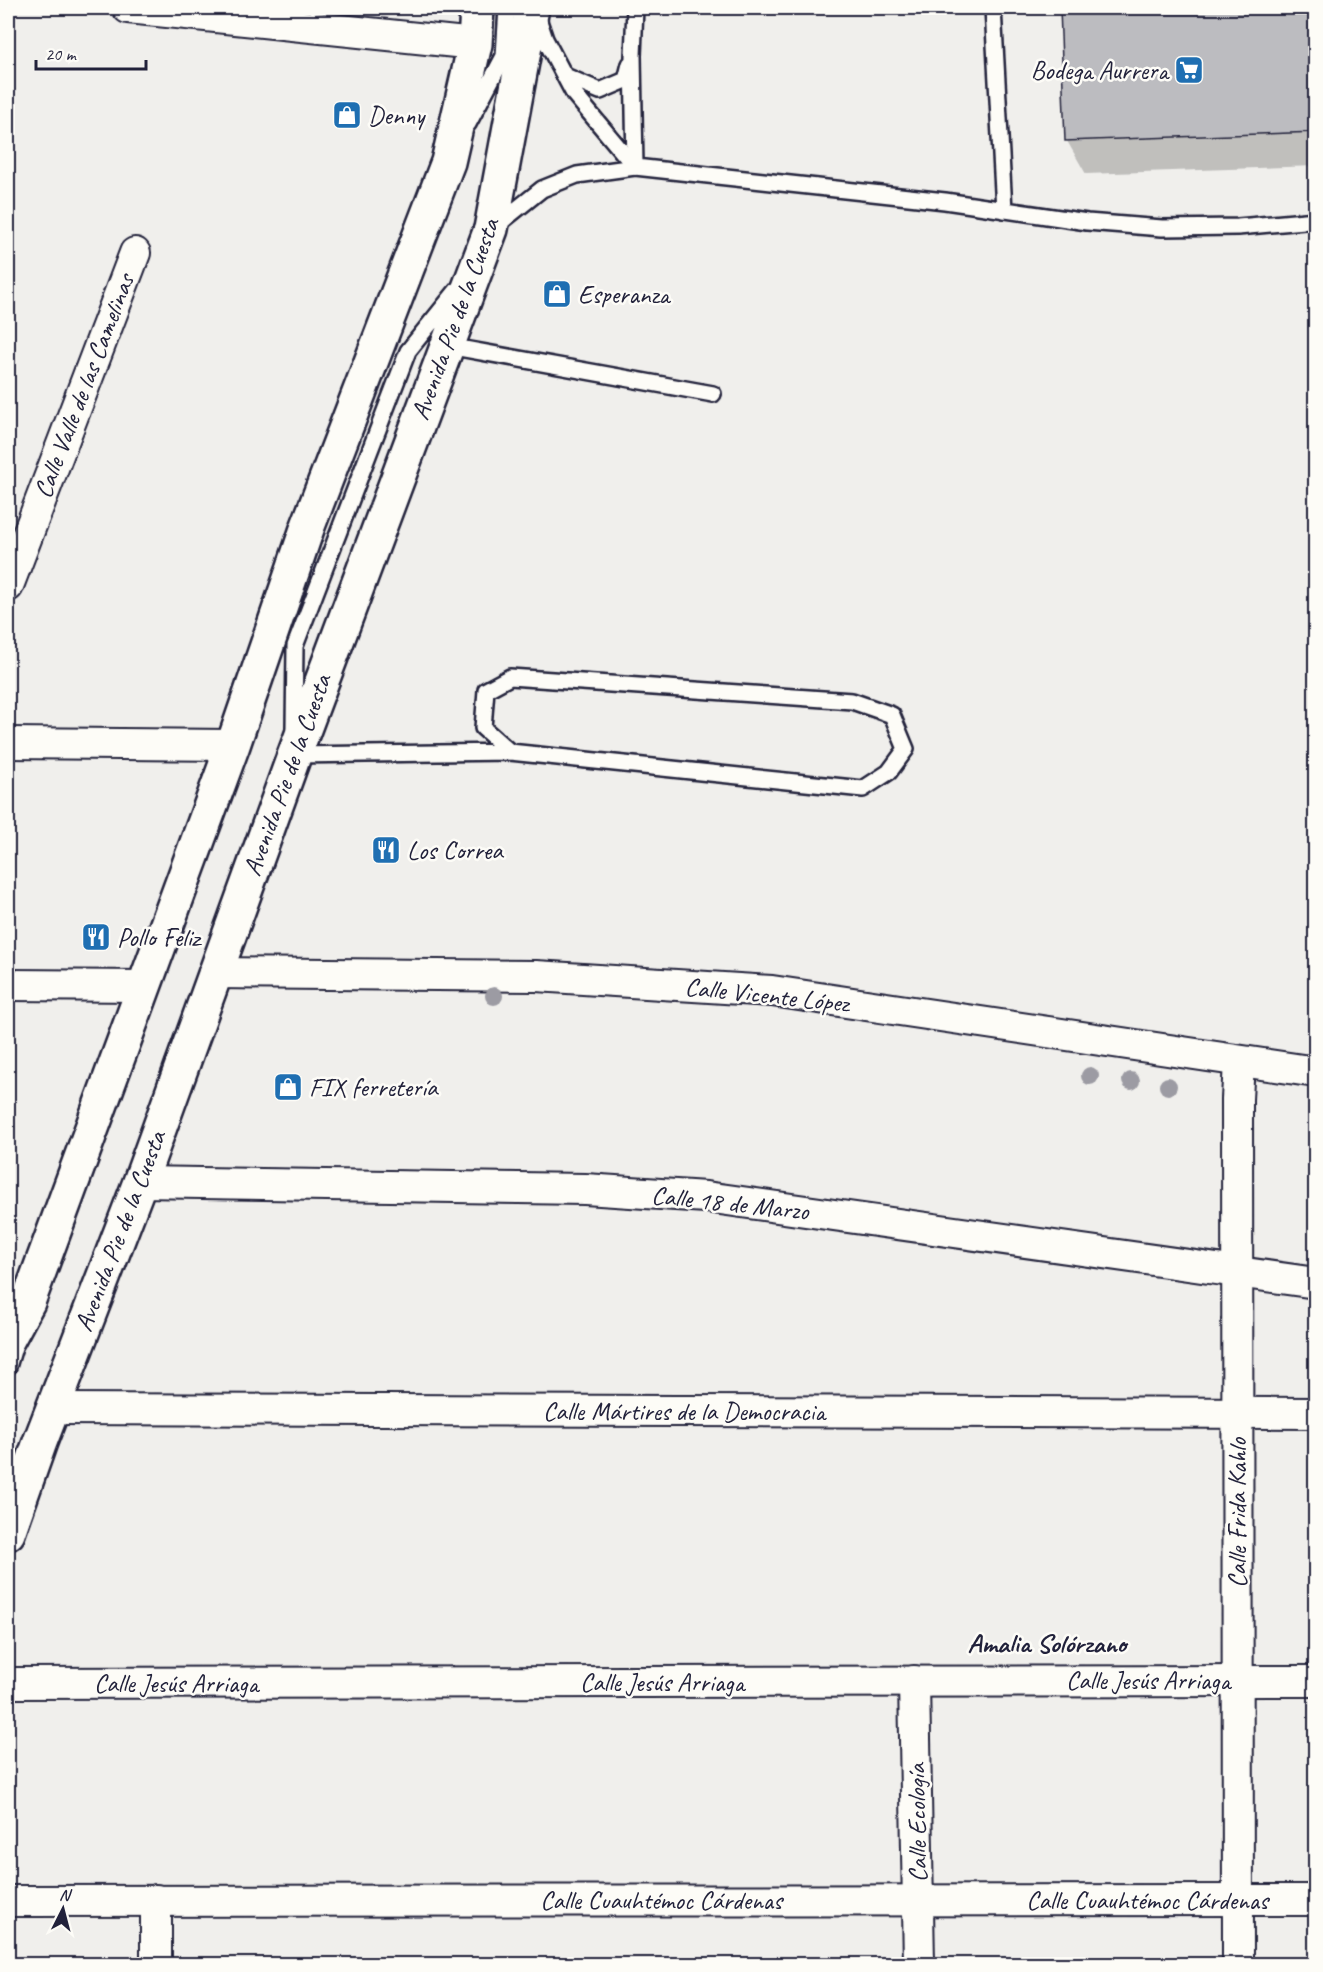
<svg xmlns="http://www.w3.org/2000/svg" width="1323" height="1972" viewBox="0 0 1323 1972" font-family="Caveat,sans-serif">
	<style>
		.shadow { fill: #0003 }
		.building { fill: #bcbcc0; stroke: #22223b; stroke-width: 1.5 }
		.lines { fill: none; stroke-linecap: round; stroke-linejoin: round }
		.lane-casing { stroke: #22223b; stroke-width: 20 }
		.street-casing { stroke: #22223b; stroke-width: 34 }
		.secondary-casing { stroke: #22223b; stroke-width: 38 }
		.lane { stroke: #fdfcf7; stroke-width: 15 }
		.street { stroke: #fdfcf7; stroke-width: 30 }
		.secondary { stroke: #fdfcf7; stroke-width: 33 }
		.tree { fill: #9c9ba3 }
		.labels { text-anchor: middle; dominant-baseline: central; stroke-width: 5; stroke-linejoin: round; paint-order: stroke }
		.poi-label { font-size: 26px; fill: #22223b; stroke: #fdfcf7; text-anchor: start }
		.street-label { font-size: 26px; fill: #22223b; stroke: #fdfcf7 }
		.neighbourhood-label { font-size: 27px; font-weight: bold; fill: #22223b; stroke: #fdfcf7 }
	</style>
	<rect width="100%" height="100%" fill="#f0efec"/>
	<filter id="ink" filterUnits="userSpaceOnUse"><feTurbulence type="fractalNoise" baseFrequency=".0167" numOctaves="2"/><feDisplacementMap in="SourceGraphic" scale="12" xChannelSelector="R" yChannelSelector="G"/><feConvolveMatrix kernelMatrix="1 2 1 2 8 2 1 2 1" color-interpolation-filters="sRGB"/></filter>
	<g filter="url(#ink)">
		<path class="shadow" d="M 1061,8 L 1316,8 L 1316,166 L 1086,174 L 1067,141 Z"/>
		<path class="building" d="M 1060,8 L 1316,8 L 1316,132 L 1065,141 Z"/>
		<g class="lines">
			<g class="lane-casing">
				<g id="lane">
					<path d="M 993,8 L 1004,210"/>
					<path d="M 537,15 L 545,39 L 574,94 L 635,167"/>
					<path d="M 565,76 L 600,91 L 626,80 L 630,64"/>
					<path d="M 468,124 L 504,56 L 507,8"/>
					<path d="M 635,167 L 633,56 L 635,8"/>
					<path d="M 496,226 L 542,189 L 577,175 L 635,167 L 945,201 L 1087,222 L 1162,228 L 1238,227 L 1316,220"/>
					<path d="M 448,346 L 713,394"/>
					<path d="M 294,728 L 295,646 L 408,351 L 458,289"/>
					<path d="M 294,755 L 510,752 L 863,789 L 889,772 L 906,749 L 892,715 L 852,701 L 510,677 L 486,690 L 483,728 L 510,752"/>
					<path d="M 8,1367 L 17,1337"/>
				</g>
			</g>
			<g class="street-casing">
				<g id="street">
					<path d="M 128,8 L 475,44"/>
					<path d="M 8,586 L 135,253"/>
					<path d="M 8,743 L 233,745"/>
					<path d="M 214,973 L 536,976 L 772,991 L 1316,1072"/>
					<path d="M 8,985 L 145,986"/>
					<path d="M 140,1182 L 585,1189 L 706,1197 L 1316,1283"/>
					<path d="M 52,1409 L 1316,1413"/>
					<path d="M 914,1681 L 919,1964"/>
					<path d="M 8,1683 L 1316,1681"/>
					<path d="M 8,1901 L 1316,1900"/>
					<path d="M 156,1964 L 156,1900"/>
					<path d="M 1238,1964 L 1237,1099 L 1239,1062"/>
				</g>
			</g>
			<g class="secondary-casing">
				<g id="secondary">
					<path d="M 8,1339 L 28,1302 L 233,745 L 308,526 L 448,162 L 475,44 L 477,8"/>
					<path d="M 8,1533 L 40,1442 L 140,1182 L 294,756 L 491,229 L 532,8"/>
				</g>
			</g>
			<use href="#lane" class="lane"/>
			<use href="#street" class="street"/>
			<use href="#secondary" class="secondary"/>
		</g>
		<g class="tree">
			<circle cx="494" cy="996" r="9"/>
			<circle cx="1090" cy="1076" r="9"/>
			<circle cx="1131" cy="1081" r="9"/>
			<circle cx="1168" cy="1086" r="9"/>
		</g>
	</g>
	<defs>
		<g id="supermarket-square" transform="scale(1.5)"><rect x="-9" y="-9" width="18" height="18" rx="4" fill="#1f6fb2" stroke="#fdfcf7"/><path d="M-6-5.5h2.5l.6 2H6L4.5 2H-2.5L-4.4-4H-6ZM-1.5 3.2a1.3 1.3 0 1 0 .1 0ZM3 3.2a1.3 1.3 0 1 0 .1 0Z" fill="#fff"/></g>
		<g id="shop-square" transform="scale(1.5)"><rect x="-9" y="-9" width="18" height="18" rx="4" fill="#1f6fb2" stroke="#fdfcf7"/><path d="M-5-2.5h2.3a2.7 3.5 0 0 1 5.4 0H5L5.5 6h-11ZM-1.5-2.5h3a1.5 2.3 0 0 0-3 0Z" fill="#fff"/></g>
		<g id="restaurant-square" transform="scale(1.5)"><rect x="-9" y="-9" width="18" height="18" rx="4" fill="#1f6fb2" stroke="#fdfcf7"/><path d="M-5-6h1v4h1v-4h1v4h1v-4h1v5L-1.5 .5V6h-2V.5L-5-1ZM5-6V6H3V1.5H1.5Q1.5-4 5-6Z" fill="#fff"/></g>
	</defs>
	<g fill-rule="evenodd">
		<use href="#supermarket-square" x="1189" y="70"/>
		<use href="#shop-square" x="347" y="115"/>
		<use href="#shop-square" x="557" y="294"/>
		<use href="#restaurant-square" x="386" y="850"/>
		<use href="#restaurant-square" x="96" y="937"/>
		<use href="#shop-square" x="288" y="1087"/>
	</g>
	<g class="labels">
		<g class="poi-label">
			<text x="1168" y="70" text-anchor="end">Bodega Aurrera</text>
			<text x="368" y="115">Denny</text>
			<text x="578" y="294">Esperanza</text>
			<text x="407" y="850">Los Correa</text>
			<text x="117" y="937">Pollo Feliz</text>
			<text x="309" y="1087">FIX ferretería</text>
		</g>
		<g class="street-label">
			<text transform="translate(455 319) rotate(-70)">Avenida Pie de la Cuesta</text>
			<text transform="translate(84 386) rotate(-69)">Calle Valle de las Camelinas</text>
			<text transform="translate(287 775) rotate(-70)">Avenida Pie de la Cuesta</text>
			<text transform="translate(767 995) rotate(6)">Calle Vicente López</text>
			<text transform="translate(730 1203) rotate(6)">Calle 18 de Marzo</text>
			<text transform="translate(120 1231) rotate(-69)">Avenida Pie de la Cuesta</text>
			<text x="684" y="1411">Calle Mártires de la Democracia</text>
			<text transform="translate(1237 1513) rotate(-90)">Calle Frida Kahlo</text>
			<text x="1148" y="1680">Calle Jesús Arriaga</text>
			<text x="662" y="1682">Calle Jesús Arriaga</text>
			<text x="176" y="1683">Calle Jesús Arriaga</text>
			<text transform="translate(917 1823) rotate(-91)">Calle Ecología</text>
			<text x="661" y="1900">Calle Cuauhtémoc Cárdenas</text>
			<text x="1147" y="1900">Calle Cuauhtémoc Cárdenas</text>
		</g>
		<g class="neighbourhood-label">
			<text x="1047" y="1643">Amalia Solórzano</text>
		</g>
	</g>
	<rect width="1323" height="1972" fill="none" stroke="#fdfcf7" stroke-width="30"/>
	<rect x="15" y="15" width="1293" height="1942" fill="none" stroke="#22223b" stroke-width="2" filter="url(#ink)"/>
	<g transform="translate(63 1909) rotate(6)" stroke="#fdfcf7" stroke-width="4.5" paint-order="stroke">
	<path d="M0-4.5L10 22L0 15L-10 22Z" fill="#22223b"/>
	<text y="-9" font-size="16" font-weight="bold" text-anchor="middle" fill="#22223b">N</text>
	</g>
	<path d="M36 60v9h110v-9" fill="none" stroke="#22223b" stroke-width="3"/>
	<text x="45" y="60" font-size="18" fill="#22223b" stroke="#fdfcf7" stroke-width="4.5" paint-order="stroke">20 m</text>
</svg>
